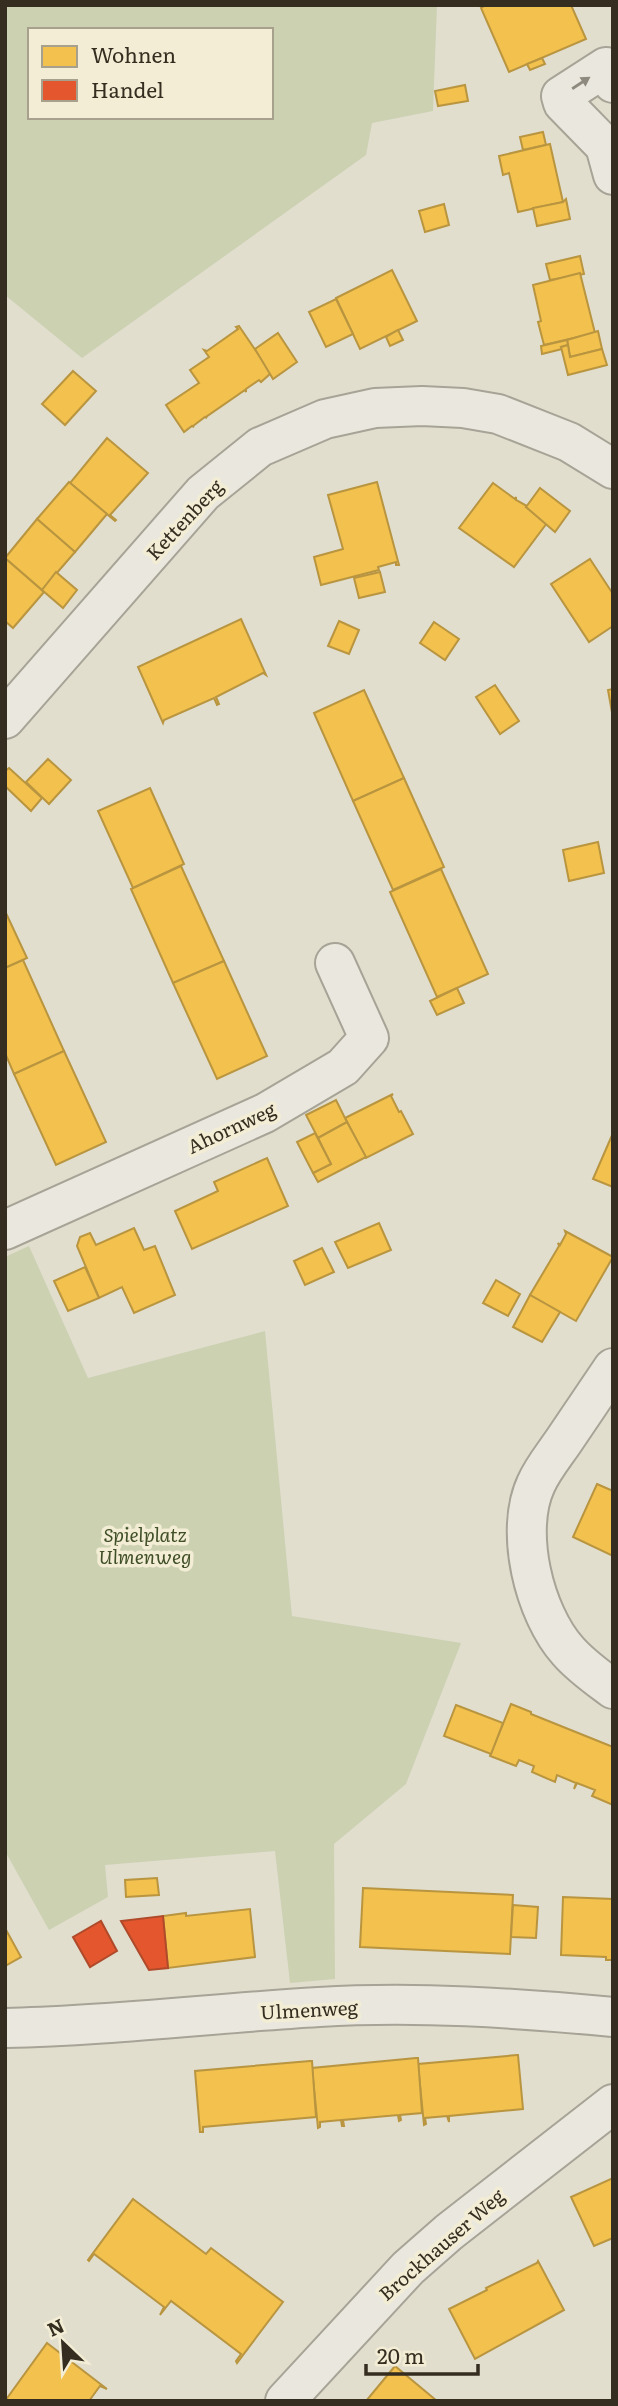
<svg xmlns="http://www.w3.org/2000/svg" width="618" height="2406" viewBox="0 0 618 2406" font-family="Literata,serif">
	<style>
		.green { fill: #ccd1b2; fill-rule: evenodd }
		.homes { fill: #f2c14e; stroke: #b99540; stroke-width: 2 }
		.shops { fill: #e4572e; stroke: #af4a2a; stroke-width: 2 }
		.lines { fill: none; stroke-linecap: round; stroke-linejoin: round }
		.street-casing { stroke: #a7a396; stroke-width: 42 }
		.street { stroke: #eae8de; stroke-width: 38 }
		.oneway { fill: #8f8a7f }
		.labels { text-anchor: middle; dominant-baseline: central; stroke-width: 7; stroke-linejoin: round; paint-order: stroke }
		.street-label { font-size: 19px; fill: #342d20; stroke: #f2edd4 }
		.park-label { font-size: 19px; font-style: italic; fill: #404f28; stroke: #f2edd4 }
	</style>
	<rect width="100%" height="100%" fill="#e1dece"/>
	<g class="green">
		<path d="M 5,5 L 437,5 L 433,111 L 372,123 L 366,155 L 82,358 L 5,295 ZM 30,30 L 271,30 L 271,117 L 30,117 Z"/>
		<path d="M 29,1246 L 88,1378 L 265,1331 L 292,1616 L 461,1643 L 406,1784 L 334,1844 L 335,1979 L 290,1983 L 275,1851 L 105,1865 L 108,1897 L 49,1930 L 5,1851 L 5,1257 Z"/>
	</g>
	<g class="homes">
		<path d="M 486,5 L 571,5 L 586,39 L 509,72 L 481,8 Z"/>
		<path d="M 542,58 L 545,64 L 530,70 L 527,64 Z"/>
		<path d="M 465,85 L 468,101 L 438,106 L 435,91 Z"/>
		<path d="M 543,132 L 546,145 L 523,150 L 520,137 Z"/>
		<path d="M 550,144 L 563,202 L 518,212 L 509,173 L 503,175 L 499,156 Z"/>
		<path d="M 566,199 L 570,219 L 537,226 L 533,208 L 563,202 Z"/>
		<path d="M 444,204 L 449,225 L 425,232 L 419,211 Z"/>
		<path d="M 580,256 L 584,274 L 550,280 L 546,264 Z"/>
		<path d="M 392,270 L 417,321 L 360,349 L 336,298 Z"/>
		<path d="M 580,273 L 595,333 L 544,345 L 538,322 L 541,321 L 533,285 Z"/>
		<path d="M 336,299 L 353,334 L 326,347 L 309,312 Z"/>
		<path d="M 239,326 L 271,373 L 261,382 L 259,380 L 246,389 L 246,392 L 245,390 L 206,417 L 207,418 L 205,417 L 193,426 L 194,427 L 192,426 L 184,432 L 166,405 L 199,383 L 190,370 L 209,357 L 204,350 L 207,351 L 238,329 L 236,327 Z"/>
		<path d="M 398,330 L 403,340 L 390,346 L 386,337 Z"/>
		<path d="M 598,331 L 602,349 L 570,357 L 567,340 Z"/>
		<path d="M 278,333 L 297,362 L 273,379 L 255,349 Z"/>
		<path d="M 567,340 L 568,345 L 561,347 L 562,349 L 542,354 L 541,346 Z"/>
		<path d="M 568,345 L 570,357 L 602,349 L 607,365 L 568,375 L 561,347 Z"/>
		<path d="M 73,371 L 96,391 L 65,425 L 42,404 Z"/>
		<path d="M 107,438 L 148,473 L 110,515 L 116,520 L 115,521 L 70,483 Z"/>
		<path d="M 69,482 L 107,514 L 75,552 L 37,519 Z"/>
		<path d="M 377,482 L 399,565 L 396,565 L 396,562 L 378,567 L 379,570 L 321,585 L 314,557 L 343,549 L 328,495 Z"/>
		<path d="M 493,483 L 515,499 L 516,497 L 516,500 L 527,506 L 526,507 L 547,523 L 514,567 L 459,528 Z"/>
		<path d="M 540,488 L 570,511 L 555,532 L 526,507 Z"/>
		<path d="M 37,519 L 75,552 L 42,590 L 5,558 Z"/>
		<path d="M 6,559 L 44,592 L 13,628 L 5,621 Z"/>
		<path d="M 590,559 L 613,594 L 613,626 L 589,642 L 551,584 Z"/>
		<path d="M 56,572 L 77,590 L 63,608 L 42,590 Z"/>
		<path d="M 380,572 L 385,592 L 359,598 L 354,578 Z"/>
		<path d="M 241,619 L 266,675 L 263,673 L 216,697 L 219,704 L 217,705 L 214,698 L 164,720 L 163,723 L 138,667 Z"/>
		<path d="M 339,621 L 359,630 L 349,654 L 328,646 Z"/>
		<path d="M 434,622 L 459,639 L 445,660 L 420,643 Z"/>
		<path d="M 495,685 L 519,721 L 500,734 L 476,697 Z"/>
		<path d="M 613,689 L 613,718 L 608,690 Z"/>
		<path d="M 364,690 L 404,778 L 353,801 L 314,713 Z"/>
		<path d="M 48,759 L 71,780 L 49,804 L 26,782 Z"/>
		<path d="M 9,768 L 42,798 L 31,811 L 5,786 L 5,771 Z"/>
		<path d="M 404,778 L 444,867 L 393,890 L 353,801 Z"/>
		<path d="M 150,788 L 184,864 L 133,888 L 98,811 Z"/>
		<path d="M 598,842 L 604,873 L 569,881 L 563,850 Z"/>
		<path d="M 181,866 L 224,961 L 173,983 L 131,889 Z"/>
		<path d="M 441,869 L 488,974 L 437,997 L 390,892 Z"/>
		<path d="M 5,911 L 27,958 L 5,968 Z"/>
		<path d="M 23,960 L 64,1051 L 14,1074 L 5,1053 L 5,968 Z"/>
		<path d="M 224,961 L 267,1056 L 217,1079 L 173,983 Z"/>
		<path d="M 457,988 L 464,1003 L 437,1015 L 430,1001 Z"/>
		<path d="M 64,1051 L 106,1142 L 56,1165 L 14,1074 Z"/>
		<path d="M 393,1094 L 391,1096 L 399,1112 L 401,1111 L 413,1134 L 366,1158 L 345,1118 Z"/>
		<path d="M 336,1100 L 347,1122 L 318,1138 L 306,1115 Z"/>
		<path d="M 347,1122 L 366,1157 L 318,1182 L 313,1173 L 331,1164 L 318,1138 Z"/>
		<path d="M 315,1133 L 331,1164 L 313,1173 L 297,1142 Z"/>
		<path d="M 613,1133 L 613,1187 L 593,1179 Z"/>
		<path d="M 267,1158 L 288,1206 L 192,1249 L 175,1211 L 218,1191 L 214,1182 Z"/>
		<path d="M 379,1223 L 391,1250 L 348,1268 L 335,1242 Z"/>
		<path d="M 134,1228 L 144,1250 L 155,1246 L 175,1295 L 134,1313 L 122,1287 L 99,1298 L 77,1246 L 80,1237 L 90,1233 L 96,1245 Z"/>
		<path d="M 565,1231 L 613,1257 L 576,1321 L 530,1295 L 559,1246 L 558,1243 L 560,1245 L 566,1234 Z"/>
		<path d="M 322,1248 L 334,1272 L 305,1285 L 294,1261 Z"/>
		<path d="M 85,1267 L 99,1298 L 68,1311 L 54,1281 Z"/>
		<path d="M 496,1280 L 520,1294 L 508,1316 L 483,1303 Z"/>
		<path d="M 530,1295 L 560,1312 L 542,1342 L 513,1327 Z"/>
		<path d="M 597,1484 L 613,1491 L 613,1556 L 573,1537 Z"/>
		<path d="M 511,1704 L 531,1712 L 531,1714 L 613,1747 L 613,1805 L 592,1796 L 595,1790 L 577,1783 L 574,1789 L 576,1783 L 557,1775 L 555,1782 L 532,1772 L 534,1766 L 519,1760 L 516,1766 L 490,1756 Z"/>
		<path d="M 456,1705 L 503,1723 L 491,1754 L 444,1736 Z"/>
		<path d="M 157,1878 L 159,1895 L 126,1897 L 125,1880 Z"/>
		<path d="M 363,1888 L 513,1895 L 510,1954 L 360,1947 Z"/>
		<path d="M 563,1897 L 613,1899 L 613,1960 L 606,1960 L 606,1957 L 561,1955 Z"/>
		<path d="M 513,1905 L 538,1907 L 536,1938 L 511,1937 Z"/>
		<path d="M 250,1909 L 255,1957 L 168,1968 L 163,1916 L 186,1913 L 186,1916 Z"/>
		<path d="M 5,1928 L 21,1957 L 5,1966 Z"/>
		<path d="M 517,2055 L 518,2055 L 523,2109 L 449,2116 L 449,2122 L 447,2116 L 425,2118 L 426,2124 L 424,2125 L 418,2064 Z"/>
		<path d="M 416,2058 L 418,2058 L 422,2113 L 400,2115 L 401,2120 L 399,2121 L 398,2115 L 343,2120 L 344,2126 L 342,2126 L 341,2120 L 320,2122 L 320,2127 L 318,2128 L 312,2068 Z"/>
		<path d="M 310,2061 L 312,2061 L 316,2117 L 203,2127 L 203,2132 L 200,2132 L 195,2071 Z"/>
		<path d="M 613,2178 L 613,2238 L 594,2246 L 571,2197 Z"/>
		<path d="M 133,2199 L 206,2254 L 211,2248 L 283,2302 L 237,2363 L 236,2361 L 241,2354 L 171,2301 L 160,2315 L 164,2307 L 94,2254 L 89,2261 L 88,2260 Z"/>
		<path d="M 538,2261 L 564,2310 L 475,2359 L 449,2309 L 487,2290 L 486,2288 L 537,2263 Z"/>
		<path d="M 47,2343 L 107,2389 L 100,2386 L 89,2401 L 5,2401 Z"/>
		<path d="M 395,2366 L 437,2401 L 366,2401 Z"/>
	</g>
	<g class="shops">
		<path d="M 163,1916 L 168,1968 L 149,1970 L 121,1921 Z"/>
		<path d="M 101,1921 L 117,1951 L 90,1967 L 73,1937 Z"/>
	</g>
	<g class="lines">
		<g class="street-casing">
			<g id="street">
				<path d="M 613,83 L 606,67 L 561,96 L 563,103 L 605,146 L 613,175"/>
				<path d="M 5,719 L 203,493 L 260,447 L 325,419 L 375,408 L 422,406 L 463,408 L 498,414 L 569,442 L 613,469"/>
				<path d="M 5,1230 L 265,1113 L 343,1067 L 369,1038 L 335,963"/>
				<path d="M 613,1368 C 597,1392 581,1415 565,1439 C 555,1454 543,1468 536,1484 C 514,1531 534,1613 568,1651 C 581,1666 597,1677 613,1689"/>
				<path d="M 5,2028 C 110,2026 215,2013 319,2007 C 417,2001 516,2008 613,2017"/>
				<path d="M 285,2401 L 408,2268 L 449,2232 L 613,2104"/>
			</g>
		</g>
		<use href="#street" class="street"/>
	</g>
	<defs><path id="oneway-solid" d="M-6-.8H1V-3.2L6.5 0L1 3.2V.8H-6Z" transform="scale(1.75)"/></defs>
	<use class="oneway" href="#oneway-solid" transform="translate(581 83) rotate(-33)"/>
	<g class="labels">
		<g class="street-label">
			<text transform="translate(184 519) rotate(-47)">Kettenberg</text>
			<text transform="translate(231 1127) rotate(-25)">Ahornweg</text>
			<text transform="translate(309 2009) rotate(-3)">Ulmenweg</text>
			<text transform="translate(441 2244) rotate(-41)">Brockhauser Weg</text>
		</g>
		<g class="park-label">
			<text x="145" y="1534">Spielplatz<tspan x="145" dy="22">Ulmenweg</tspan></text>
		</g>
	</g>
	<rect width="618" height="2406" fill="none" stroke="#342d20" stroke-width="14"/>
	<rect x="28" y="28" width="245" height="91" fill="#f2edd4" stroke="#a6a08c" stroke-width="2"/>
	<rect x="42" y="46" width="35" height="21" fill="#f2c14e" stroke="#a6a08c" stroke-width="2"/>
	<text x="91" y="63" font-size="21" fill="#342d20">Wohnen</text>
	<rect x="42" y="80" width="35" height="21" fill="#e4572e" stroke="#a6a08c" stroke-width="2"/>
	<text x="91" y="98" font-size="21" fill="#342d20">Handel</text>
	<g transform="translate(63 2343) rotate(335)" stroke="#f2edd4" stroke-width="5" paint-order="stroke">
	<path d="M0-5L12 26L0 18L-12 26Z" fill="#342d20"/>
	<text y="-10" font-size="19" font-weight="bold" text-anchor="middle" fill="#342d20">N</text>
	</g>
	<path d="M366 2364v10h112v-10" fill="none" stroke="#342d20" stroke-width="3.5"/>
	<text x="377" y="2364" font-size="21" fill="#342d20" stroke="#f2edd4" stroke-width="5" paint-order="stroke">20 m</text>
</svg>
